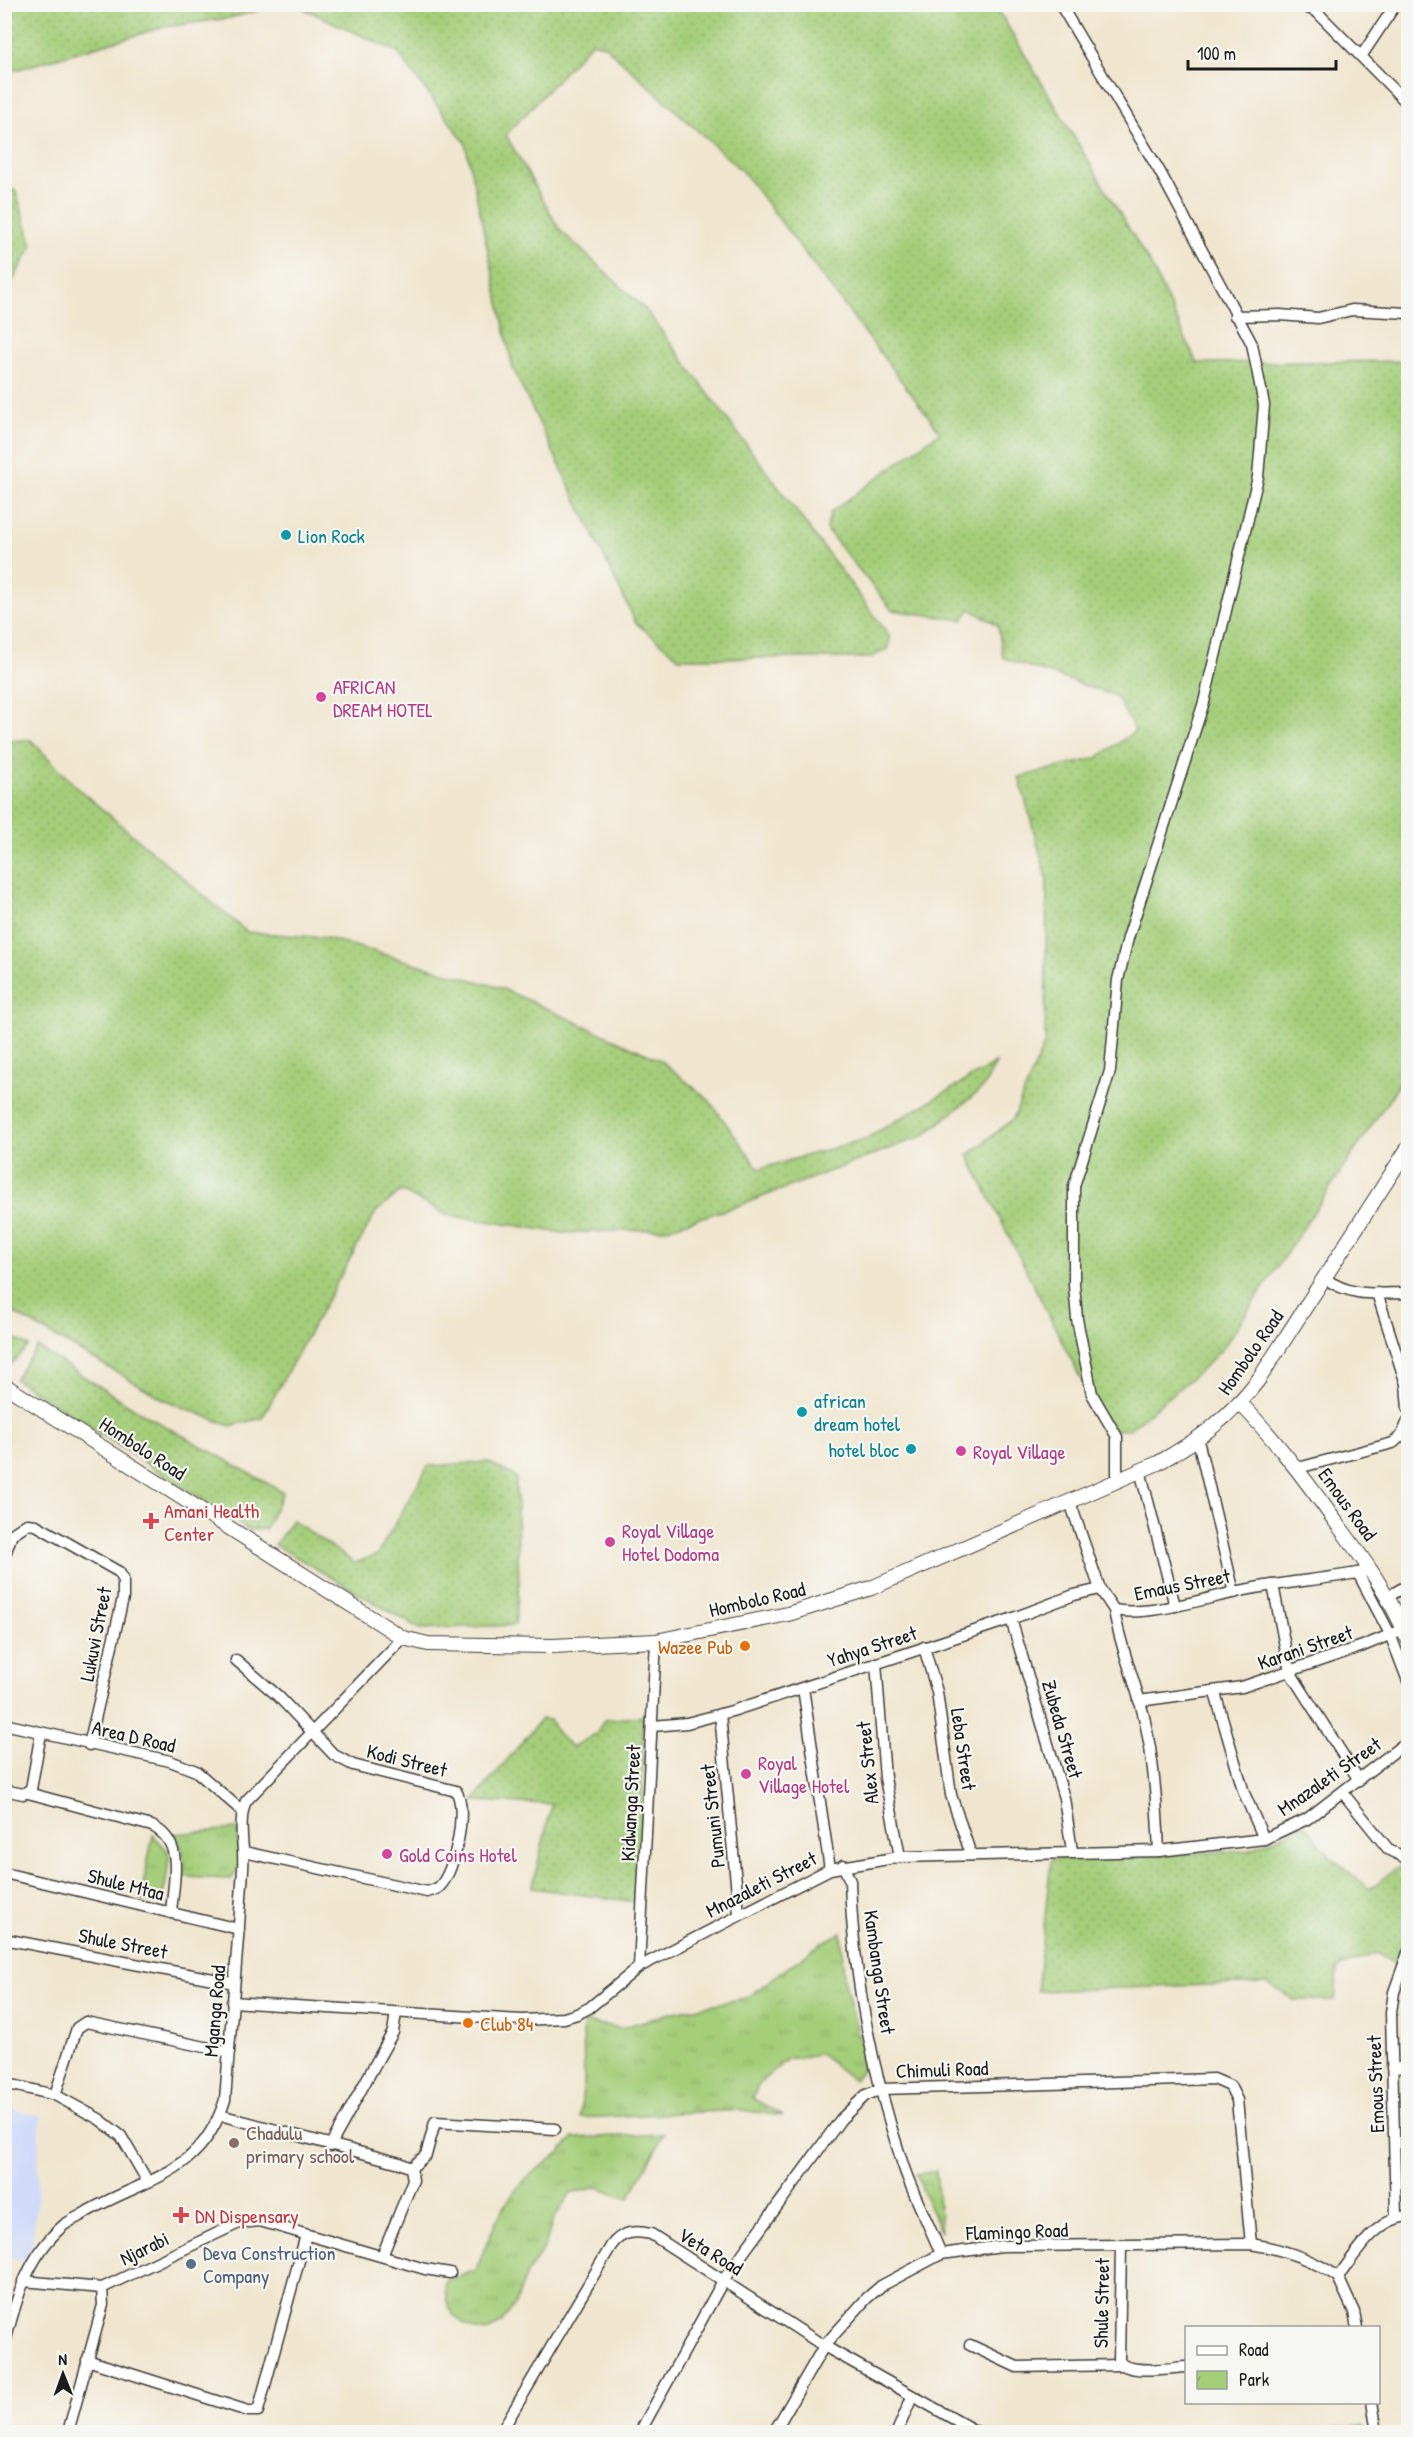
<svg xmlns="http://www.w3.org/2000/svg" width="1413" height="2437" viewBox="0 0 1413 2437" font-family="'Patrick Hand',sans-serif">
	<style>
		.built { fill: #d0daf9 }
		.grass { fill: url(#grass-dots); stroke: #60754a; stroke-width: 1.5 }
		.park { fill: url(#park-tufts); stroke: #60754a; stroke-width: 1.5 }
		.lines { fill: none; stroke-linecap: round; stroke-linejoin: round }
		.minor-casing { stroke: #3c3a37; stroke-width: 13 }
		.tertiary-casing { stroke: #3c3a37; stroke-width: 16 }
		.minor { stroke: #fff; stroke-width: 10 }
		.tertiary { stroke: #fff; stroke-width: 14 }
		.culture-dot { fill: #0f9aa8; stroke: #f6f6f2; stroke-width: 2 }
		.hotel-dot { fill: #d1479c; stroke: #f6f6f2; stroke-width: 2 }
		.health-dot { fill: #e0444e; stroke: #f6f6f2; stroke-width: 2 }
		.food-dot { fill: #e8710a; stroke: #f6f6f2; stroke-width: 2 }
		.education-dot { fill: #8d6e63; stroke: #f6f6f2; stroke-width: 2 }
		.service-dot { fill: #5c6f8a; stroke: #f6f6f2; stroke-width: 2 }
		.labels { text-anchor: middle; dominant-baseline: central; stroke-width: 4.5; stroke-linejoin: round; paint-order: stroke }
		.culture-label { font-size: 20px; fill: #0d838f; stroke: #f6f6f2; text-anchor: start }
		.hotel-label { font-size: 20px; fill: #b23c85; stroke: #f6f6f2; text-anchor: start }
		.street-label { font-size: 20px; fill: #1c1c1c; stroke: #f6f6f2 }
		.health-label { font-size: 20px; fill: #be3a42; stroke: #f6f6f2; text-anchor: start }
		.food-label { font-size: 20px; fill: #c56008; stroke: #f6f6f2; text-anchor: end }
		.education-label { font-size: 20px; fill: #785e54; stroke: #f6f6f2; text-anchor: start }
		.service-label { font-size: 20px; fill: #4e5e75; stroke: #f6f6f2; text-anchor: start }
	</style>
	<defs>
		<pattern id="grass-dots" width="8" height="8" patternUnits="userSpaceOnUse" patternTransform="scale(1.5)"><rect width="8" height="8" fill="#a4ce79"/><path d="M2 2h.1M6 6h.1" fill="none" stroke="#8db068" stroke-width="1.8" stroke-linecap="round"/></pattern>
		<pattern id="park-tufts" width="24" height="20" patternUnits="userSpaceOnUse" patternTransform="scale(1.5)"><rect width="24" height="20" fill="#a4ce79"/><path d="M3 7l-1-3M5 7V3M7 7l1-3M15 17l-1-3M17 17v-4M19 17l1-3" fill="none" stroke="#8db068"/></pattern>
	</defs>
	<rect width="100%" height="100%" fill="#f6f6f2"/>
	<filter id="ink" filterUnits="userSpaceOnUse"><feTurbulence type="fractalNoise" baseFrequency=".0167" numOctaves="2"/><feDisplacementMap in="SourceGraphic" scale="12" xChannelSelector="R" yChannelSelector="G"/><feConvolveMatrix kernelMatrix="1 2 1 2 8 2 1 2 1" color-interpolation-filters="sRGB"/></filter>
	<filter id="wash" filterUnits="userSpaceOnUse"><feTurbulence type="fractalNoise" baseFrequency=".008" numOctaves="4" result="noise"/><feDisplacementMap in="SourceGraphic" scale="24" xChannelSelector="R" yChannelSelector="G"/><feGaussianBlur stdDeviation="1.35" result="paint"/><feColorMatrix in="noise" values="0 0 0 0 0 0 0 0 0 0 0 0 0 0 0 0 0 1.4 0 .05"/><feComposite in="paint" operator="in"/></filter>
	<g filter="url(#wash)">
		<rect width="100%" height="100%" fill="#f0e6cf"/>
		<path class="built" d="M 5,2108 L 43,2117 L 39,2132 L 37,2206 L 29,2262 L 5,2256 Z"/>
		<g class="grass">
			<path d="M 5,4 L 280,4 L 280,5 L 230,18 L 164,27 L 5,73 Z"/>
			<path d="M 296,5 L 995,5 L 1152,267 L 1197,363 L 1408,361 L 1408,1071 L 1223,1348 L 1200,1371 L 1128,1430 L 1106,1429 L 968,1155 L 1013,1119 L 1045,1042 L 1047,879 L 1019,777 L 1097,758 L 1135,731 L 1116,696 L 1003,658 L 998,625 L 970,609 L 963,620 L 892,610 L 826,529 L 831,512 L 940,432 L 744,173 L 604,45 L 592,42 L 506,135 L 560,230 L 645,309 L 889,635 L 889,648 L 870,658 L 679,658 L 636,623 L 513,369 L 465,142 L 397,52 Z"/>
			<path d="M 5,186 L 16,191 L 32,246 L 5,294 Z"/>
			<path d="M 31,740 L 76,787 L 247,932 L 327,938 L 501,988 L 660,1060 L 709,1100 L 759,1169 L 865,1139 L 996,1063 L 983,1088 L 923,1136 L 738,1206 L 664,1229 L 563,1233 L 447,1215 L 401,1191 L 376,1212 L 262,1418 L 230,1426 L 165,1400 L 5,1308 L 4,741 Z"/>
			<path d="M 5,1334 L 29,1346 L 5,1370 Z"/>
			<path d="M 37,1347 L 135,1409 L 283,1492 L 265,1529 L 249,1530 L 15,1379 Z"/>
			<path d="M 488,1462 L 516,1477 L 519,1586 L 515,1625 L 420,1629 L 275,1545 L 292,1520 L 355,1563 L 377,1555 L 428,1466 Z"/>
			<path d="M 643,1716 L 643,1806 L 635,1902 L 532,1888 L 552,1804 L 473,1801 L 541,1719 L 550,1720 L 557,1733 L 572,1747 L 596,1734 L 604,1720 Z"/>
			<path d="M 1305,1825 L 1330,1856 L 1370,1889 L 1405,1861 L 1408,1862 L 1408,1931 L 1395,1964 L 1376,1953 L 1338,1968 L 1335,2000 L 1294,2000 L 1267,1983 L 1037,1991 L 1051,1859 L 1247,1851 Z"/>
			<path d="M 1363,2426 L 1366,2432 L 1128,2432 L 1234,2429 L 1251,2432 Z"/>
		</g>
		<g class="park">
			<path d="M 237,1829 L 239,1866 L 232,1879 L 183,1877 C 186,1861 184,1847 174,1834 Z"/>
			<path d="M 153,1835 L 170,1853 C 166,1871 168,1886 160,1902 L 140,1900 Z"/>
			<path d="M 841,1933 L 844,1979 L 863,2053 L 863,2068 L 854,2081 L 820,2054 L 787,2059 L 760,2083 L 752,2098 L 783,2116 L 741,2110 L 580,2118 L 584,2078 L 583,2022 L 621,2028 L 674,2012 L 746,1998 L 823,1942 Z"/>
			<path d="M 664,2134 L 629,2198 L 597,2187 L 570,2194 L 553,2220 L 545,2246 L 525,2277 L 515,2305 L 501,2323 L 486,2332 C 459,2327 442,2309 446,2281 L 476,2270 C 490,2236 500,2203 528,2177 C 544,2162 558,2158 573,2138 Z"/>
			<path d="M 936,2171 L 941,2233 L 916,2174 Z"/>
		</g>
	</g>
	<g filter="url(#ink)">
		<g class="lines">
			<g class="minor-casing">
				<g id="minor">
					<path d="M 1060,4 L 1160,172 L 1252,344 L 1264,405 L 1258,477 L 1204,702 L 1128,938 L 1118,980 L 1110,1071 L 1074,1186 L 1074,1285 L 1077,1319 L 1092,1394 L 1117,1437 L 1117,1481"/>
					<path d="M 1299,4 L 1317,12 L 1408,104"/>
					<path d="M 1362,55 L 1396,4"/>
					<path d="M 1235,316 L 1280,315 L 1318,318 L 1352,310 L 1408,313"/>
					<path d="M 1324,1278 C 1353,1298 1375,1293 1408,1293"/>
					<path d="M 1377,1293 L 1406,1384 L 1408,1409"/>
					<path d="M 1198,1440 L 1234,1593"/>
					<path d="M 1298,1468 L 1393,1443 L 1402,1435 L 1408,1421"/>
					<path d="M 1140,1470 L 1175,1606"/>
					<path d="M 1070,1502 L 1100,1589 L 1114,1610 C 1151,1617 1212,1596 1250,1589 C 1290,1581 1332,1579 1372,1570"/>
					<path d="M 4,1558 L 12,1534 L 27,1524 L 36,1525 L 119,1572 L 123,1579 L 123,1598 L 89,1745"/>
					<path d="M 1358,1573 L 1390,1634 L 1408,1681"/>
					<path d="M 1273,1585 L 1290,1672 L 1359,1780"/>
					<path d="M 1389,1596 L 1408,1585"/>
					<path d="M 1114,1610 C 1120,1647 1135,1680 1144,1717 C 1154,1760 1157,1806 1159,1851"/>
					<path d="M 1011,1619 L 1064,1798 L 1072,1851"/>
					<path d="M 924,1647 L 937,1692 L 951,1795 L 971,1855"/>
					<path d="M 236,1660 L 278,1696 L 334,1755 L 353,1765 L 456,1791 C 468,1809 455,1871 440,1886 C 437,1890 432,1890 427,1892 L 244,1852"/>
					<path d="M 876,1663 L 885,1778 L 900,1857"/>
					<path d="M 803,1688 L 830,1869"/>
					<path d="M 1215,1693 L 1244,1793 L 1264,1839"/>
					<path d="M 1139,1701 L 1242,1687 L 1363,1646 L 1404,1629"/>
					<path d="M 720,1714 L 739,1914"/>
					<path d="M 4,1724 L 170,1761 L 196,1771 L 242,1811"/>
					<path d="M 653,1726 L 687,1723 L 732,1711 L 1011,1619 L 1074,1595 L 1100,1589"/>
					<path d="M 4,1790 L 23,1794 L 31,1789 L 41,1733"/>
					<path d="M 28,1793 L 152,1826 C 186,1843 173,1881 171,1913"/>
					<path d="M 1343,1793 L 1389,1850 L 1408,1859"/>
					<path d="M 843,1865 L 850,1881 C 853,1976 873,2074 903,2165 C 913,2195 929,2224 941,2254"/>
					<path d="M 4,1873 L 239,1929"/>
					<path d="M 4,1939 L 234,1983"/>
					<path d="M 639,1967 L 656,1641"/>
					<path d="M 232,2002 L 522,2020 L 564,2018 L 577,2014 L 589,2008 L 639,1967 L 830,1869 L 900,1857 L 1159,1851 L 1264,1839 L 1307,1819 L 1408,1741"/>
					<path d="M 1392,2068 L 1408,2067"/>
					<path d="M 4,2083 L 55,2095 L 99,2119 L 121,2136 L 148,2182"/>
					<path d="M 55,2095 L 77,2028 L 86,2022 L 229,2052"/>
					<path d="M 220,2115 L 400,2163 L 411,2168 L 413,2180 L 382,2256"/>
					<path d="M 330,2146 L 393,2032 L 396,2013"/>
					<path d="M 411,2168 L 426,2155 L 435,2122 L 555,2129"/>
					<path d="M 1396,2217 L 1391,2012 L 1394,1992 L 1408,1953"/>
					<path d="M 1121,2247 L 1119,2361 C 1128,2375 1170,2368 1186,2367"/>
					<path d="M 1338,2277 C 1356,2253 1377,2218 1408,2216"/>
					<path d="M 1338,2277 L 1354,2312 L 1357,2328"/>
					<path d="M 23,2281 L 102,2288 L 239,2223 L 260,2221 L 425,2269 L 450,2273"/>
					<path d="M 970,2345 L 1017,2367 L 1121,2365"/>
					<path d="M 4,2347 C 15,2302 27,2256 64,2225 C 71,2220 81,2216 88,2211 C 148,2177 201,2175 225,2100 C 231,2023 238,1946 243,1869 C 245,1847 237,1822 246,1801 L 403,1638"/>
					<path d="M 87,2360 L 248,2411 L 258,2411 L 306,2235"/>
					<path d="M 1372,2402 L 1377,2432"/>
					<path d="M 68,2432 L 103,2305 L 102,2288"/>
					<path d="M 501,2432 L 611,2246 C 621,2232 634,2230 651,2234 L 824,2346 L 977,2432"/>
					<path d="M 640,2432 L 724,2279 L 841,2119 L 866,2095 L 882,2089 L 1214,2079 L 1230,2086 L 1237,2100 L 1251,2244"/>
					<path d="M 774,2432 L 824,2346 L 867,2298 L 881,2286 L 941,2254 L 1002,2246 L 1251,2244 C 1282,2249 1312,2259 1338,2277"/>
					<path d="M 897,2432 L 912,2397"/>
				</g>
			</g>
			<g class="tertiary-casing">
				<g id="tertiary">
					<path d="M 4,1385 L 403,1638 L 428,1644 L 552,1646 L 656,1641 L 788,1614 L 871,1588 L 1158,1463 C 1200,1439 1229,1418 1259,1379 L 1408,1148"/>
					<path d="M 1240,1403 C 1274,1438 1302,1475 1330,1514 C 1361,1556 1388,1591 1408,1639"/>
				</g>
			</g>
			<use href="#minor" class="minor"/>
			<use href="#tertiary" class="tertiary"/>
		</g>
	</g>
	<g class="culture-dot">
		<circle cx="286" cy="535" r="6"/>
		<circle cx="802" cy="1412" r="6"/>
		<circle cx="911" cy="1449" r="6"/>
	</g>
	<g class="hotel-dot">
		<circle cx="321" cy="697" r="6"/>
		<circle cx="961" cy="1451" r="6"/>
		<circle cx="610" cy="1542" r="6"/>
		<circle cx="746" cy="1774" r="6"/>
		<circle cx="387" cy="1854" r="6"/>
	</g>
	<g class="health-dot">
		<path d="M148 1512h6v6h6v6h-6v6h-6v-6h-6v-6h6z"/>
		<path d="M178 2206h6v6h6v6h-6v6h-6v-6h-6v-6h6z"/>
	</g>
	<g class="food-dot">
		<circle cx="745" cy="1646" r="6"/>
		<circle cx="468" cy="2023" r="6"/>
	</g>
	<circle class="education-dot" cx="234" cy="2143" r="6"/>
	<circle class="service-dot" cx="191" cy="2264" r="6"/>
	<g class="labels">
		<g class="culture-label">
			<text x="298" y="535">Lion Rock</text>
			<text x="814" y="1400">african<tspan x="814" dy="23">dream hotel</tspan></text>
			<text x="899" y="1449" text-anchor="end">hotel bloc</text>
		</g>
		<g class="hotel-label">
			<text x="333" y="686">AFRICAN<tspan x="333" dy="23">DREAM HOTEL</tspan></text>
			<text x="973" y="1451">Royal Village</text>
			<text x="622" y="1530">Royal Village<tspan x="622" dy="23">Hotel Dodoma</tspan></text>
			<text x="758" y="1762">Royal<tspan x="758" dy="23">Village Hotel</tspan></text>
			<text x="399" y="1854">Gold Coins Hotel</text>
		</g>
		<g class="street-label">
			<text transform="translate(1250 1352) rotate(-55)">Hombolo Road</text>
			<text transform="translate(143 1448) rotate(33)">Hombolo Road</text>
			<text transform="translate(1348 1504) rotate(54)">Emous Road</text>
			<text transform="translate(1182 1584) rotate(-11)">Emaus Street</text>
			<text transform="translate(757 1599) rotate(-13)">Hombolo Road</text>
			<text transform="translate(95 1634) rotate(-79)">Lukuvi Street</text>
			<text transform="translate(872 1646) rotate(-18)">Yahya Street</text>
			<text transform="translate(1305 1647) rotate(-19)">Karani Street</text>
			<text transform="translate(1063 1729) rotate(74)">Zubeda Street</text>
			<text transform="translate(134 1736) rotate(13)">Area D Road</text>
			<text transform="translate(964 1749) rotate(82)">Leba Street</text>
			<text transform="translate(407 1760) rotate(14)">Kodi Street</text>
			<text transform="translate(867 1763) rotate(-96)">Alex Street</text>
			<text transform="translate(1329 1776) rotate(-35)">Mnazaleti Street</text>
			<text transform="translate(630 1803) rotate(-87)">Kidwanga Street</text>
			<text transform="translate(712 1816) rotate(-96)">Pumuni Street</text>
			<text transform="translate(126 1884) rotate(14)">Shule Mtaa</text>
			<text transform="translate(761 1884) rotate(-27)">Mnazaleti Street</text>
			<text transform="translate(123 1943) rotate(11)">Shule Street</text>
			<text transform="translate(880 1972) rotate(82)">Kambanga Street</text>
			<text transform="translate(214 2011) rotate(-85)">Mganga Road</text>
			<text transform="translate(942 2069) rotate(-2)">Chimuli Road</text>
			<text transform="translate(1375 2084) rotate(-92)">Emous Street</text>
			<text transform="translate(1017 2231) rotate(-2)">Flamingo Road</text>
			<text transform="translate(144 2248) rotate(-26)">Njarabi</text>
			<text transform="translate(711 2251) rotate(32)">Veta Road</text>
			<text transform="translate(1101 2303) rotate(-89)">Shule Street</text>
		</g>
		<g class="health-label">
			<text x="164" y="1510">Amani Health<tspan x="164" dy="23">Center</tspan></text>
			<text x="195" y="2215">DN Dispensary</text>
		</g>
		<g class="food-label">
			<text x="733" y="1646">Wazee Pub</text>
			<text x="480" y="2023" text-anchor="start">Club 84</text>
		</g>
		<g class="education-label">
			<text x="246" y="2132">Chadulu<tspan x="246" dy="23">primary school</tspan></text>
		</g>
		<g class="service-label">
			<text x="203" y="2252">Deva Construction<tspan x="203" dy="23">Company</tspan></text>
		</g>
	</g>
	<rect width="1413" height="2437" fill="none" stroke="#f6f6f2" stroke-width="24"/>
	<rect x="1185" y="2326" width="195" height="78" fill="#f6f6f2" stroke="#9f9f9c" stroke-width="1.5"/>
	<rect x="1197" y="2346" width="30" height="9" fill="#ffffff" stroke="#9f9f9c" stroke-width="1.5"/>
	<text x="1239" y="2356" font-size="18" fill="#1c1c1c">Road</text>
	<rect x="1197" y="2371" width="30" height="18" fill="url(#park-tufts)" stroke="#9f9f9c" stroke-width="1.5"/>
	<text x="1239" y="2386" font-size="18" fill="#1c1c1c">Park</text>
	<g transform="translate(63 2374) rotate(359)" stroke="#f6f6f2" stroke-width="4.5" paint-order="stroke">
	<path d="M0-4.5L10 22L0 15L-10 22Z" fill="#1c1c1c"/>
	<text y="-9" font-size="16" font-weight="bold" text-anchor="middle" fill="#1c1c1c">N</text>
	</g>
	<path d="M1188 60v9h148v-9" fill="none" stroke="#1c1c1c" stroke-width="3"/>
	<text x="1197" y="60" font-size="18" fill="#1c1c1c" stroke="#f6f6f2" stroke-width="4.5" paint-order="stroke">100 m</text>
</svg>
